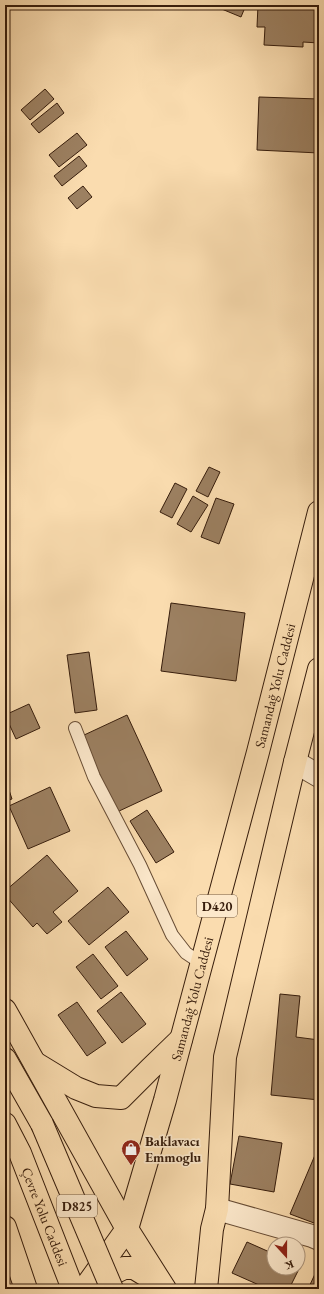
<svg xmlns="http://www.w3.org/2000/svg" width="324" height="1294" viewBox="0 0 324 1294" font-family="'EB Garamond',serif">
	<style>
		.building { fill: #9c8061; stroke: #371d0c }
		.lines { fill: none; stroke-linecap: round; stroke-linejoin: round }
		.lane-casing { stroke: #684d35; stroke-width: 14 }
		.street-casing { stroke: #684d35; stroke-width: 24 }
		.highway-casing { stroke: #371d0c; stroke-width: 24 }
		.lane { stroke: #fce8cb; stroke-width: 12 }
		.street { stroke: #fce8cb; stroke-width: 22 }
		.highway { stroke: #fadcaf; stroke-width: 22 }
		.highway-bridge-casing { stroke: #371d0c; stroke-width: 24; stroke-linecap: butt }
		.highway-bridge { stroke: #fadcaf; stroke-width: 22 }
		.labels { text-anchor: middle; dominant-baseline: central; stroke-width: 3.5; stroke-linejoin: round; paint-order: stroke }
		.shield { fill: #fce8cb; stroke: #725a45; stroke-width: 1 }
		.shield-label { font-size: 13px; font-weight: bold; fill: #371d0c }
		.street-label { font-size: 14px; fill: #371d0c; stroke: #fce8cb }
		.poi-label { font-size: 14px; font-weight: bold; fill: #371d0c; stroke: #fce8cb; text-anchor: start }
	</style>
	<rect width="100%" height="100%" fill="#fadcaf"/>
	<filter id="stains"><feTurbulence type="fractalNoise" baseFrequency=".005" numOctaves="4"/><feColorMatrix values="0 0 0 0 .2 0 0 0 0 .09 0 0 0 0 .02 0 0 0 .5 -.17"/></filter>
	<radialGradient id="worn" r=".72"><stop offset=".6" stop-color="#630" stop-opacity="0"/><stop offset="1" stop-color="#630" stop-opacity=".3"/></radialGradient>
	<g class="building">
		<path d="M 212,5 L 246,5 L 241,17 Z"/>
		<path d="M 258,5 L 319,5 L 319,43 L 303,42 L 303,47 L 264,45 L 265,27 L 257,27 Z"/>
		<path d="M 45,89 L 54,99 L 30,120 L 21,110 Z"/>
		<path d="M 259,97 L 319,99 L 319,153 L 257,150 Z"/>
		<path d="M 57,103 L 64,113 L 39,133 L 31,124 Z"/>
		<path d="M 77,133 L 87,145 L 59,167 L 49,155 Z"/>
		<path d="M 79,156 L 87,166 L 62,186 L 54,176 Z"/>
		<path d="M 83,186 L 92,197 L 77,209 L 68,198 Z"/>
		<path d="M 209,467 L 220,472 L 208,497 L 196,491 Z"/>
		<path d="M 175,483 L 187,489 L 172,518 L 160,512 Z"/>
		<path d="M 193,496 L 208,505 L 191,532 L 177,524 Z"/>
		<path d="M 216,498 L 234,504 L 219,544 L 201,537 Z"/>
		<path d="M 171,603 L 245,613 L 236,681 L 161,671 Z"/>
		<path d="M 89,652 L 97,710 L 75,713 L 67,655 Z"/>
		<path d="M 29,704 L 40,728 L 16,739 L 5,715 Z"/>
		<path d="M 127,715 L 162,791 L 117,812 L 82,736 Z"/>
		<path d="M 8,787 L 12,799 L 5,801 L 5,788 Z"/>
		<path d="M 50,787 L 70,831 L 28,849 L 9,806 Z"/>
		<path d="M 147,810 L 174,852 L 156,863 L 130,821 Z"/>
		<path d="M 47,855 L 78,891 L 53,912 L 62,922 L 47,934 L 37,923 L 33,927 L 5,895 L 5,891 Z"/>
		<path d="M 108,887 L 129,912 L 89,945 L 68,921 Z"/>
		<path d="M 126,931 L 148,959 L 127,976 L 105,947 Z"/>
		<path d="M 93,954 L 118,986 L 101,999 L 76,967 Z"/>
		<path d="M 121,992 L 146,1024 L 122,1043 L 97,1011 Z"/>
		<path d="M 280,994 L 300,996 L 296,1037 L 319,1040 L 319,1100 L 271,1095 Z"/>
		<path d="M 77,1002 L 106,1043 L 87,1056 L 58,1015 Z"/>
		<path d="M 239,1136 L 282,1143 L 274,1192 L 230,1184 Z"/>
		<path d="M 318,1148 L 319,1148 L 319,1211 L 314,1223 L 290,1214 Z"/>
		<path d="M 247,1242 L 274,1254 L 274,1268 L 298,1268 L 298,1266 L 300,1267 L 289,1289 L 268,1289 L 232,1273 Z"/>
		<path d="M 315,1274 L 319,1276 L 319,1289 L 308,1289 Z"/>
	</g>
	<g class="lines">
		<g class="lane-casing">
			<path id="lane" d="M 75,728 L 94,777 L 140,865 L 172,935 L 186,953 L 201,963"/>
		</g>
		<g class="street-casing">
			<g id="street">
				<path d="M 295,762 L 319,776"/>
				<path d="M 217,1209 L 312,1236 L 319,1239"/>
			</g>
		</g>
		<g class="highway-casing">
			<g id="highway">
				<path d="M 5,1010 L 127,1229 L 165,1289"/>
				<path d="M 5,1059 L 42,1124"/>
				<path d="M 35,1063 L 76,1088 L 96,1096 L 121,1098 L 150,1069 L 181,1039"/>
				<path id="s1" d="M 5,1124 L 20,1153 L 73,1289"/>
				<path d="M 5,1227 L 26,1289"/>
				<path d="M 89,1285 L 124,1268 L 134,1268 L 160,1284"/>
				<path id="s2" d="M 84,1289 L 127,1229 L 165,1100 L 258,752 L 319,512"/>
				<path d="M 206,1289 L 212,1229 L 217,1209 L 225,1057 L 295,762 L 319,669"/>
			</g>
		</g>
		<use href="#lane" class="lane"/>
		<use href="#street" class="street"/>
		<use href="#highway" class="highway"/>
		<g class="highway-bridge-casing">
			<path id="highway-bridge" d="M 42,1124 L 112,1289"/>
		</g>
		<use href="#highway-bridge" class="highway-bridge"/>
	</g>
	<defs>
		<g id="shop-pin" transform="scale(1)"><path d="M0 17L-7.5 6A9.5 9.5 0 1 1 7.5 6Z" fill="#8f2418" stroke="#fce8cb"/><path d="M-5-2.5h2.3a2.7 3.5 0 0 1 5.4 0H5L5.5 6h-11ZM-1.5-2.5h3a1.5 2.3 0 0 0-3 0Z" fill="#fff"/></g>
	</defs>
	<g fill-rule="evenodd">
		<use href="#shop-pin" x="131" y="1149"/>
	</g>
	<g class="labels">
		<g class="shield">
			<rect x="197" y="895" width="40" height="22" rx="3"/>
			<rect x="57" y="1195" width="40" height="22" rx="3"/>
		</g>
		<g class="shield-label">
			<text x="217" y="906">D420</text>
			<text x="77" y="1206">D825</text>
		</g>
		<g class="street-label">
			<text stroke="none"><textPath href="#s2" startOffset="637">Samandağ Yolu Caddesi</textPath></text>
			<text stroke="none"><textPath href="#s2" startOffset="313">Samandağ Yolu Caddesi</textPath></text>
			<text stroke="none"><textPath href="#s1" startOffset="101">Çevre Yolu Caddesi</textPath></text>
		</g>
		<g class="poi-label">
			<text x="145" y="1141">Baklavacı<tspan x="145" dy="16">Emmoglu</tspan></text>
		</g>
	</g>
	<rect width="324" height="1294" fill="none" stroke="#fadcaf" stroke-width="20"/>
	<rect x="6" y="6" width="312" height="1282" fill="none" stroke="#371d0c" stroke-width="2"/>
	<rect x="10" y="10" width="304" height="1274" fill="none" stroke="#371d0c"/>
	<g transform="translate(286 1256) rotate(159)"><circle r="19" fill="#fce8cb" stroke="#ad977f"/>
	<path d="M0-3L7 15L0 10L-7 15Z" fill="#8f2418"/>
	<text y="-6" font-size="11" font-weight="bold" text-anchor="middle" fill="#371d0c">K</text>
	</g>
	<rect width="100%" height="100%" filter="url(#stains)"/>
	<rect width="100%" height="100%" fill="url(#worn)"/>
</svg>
